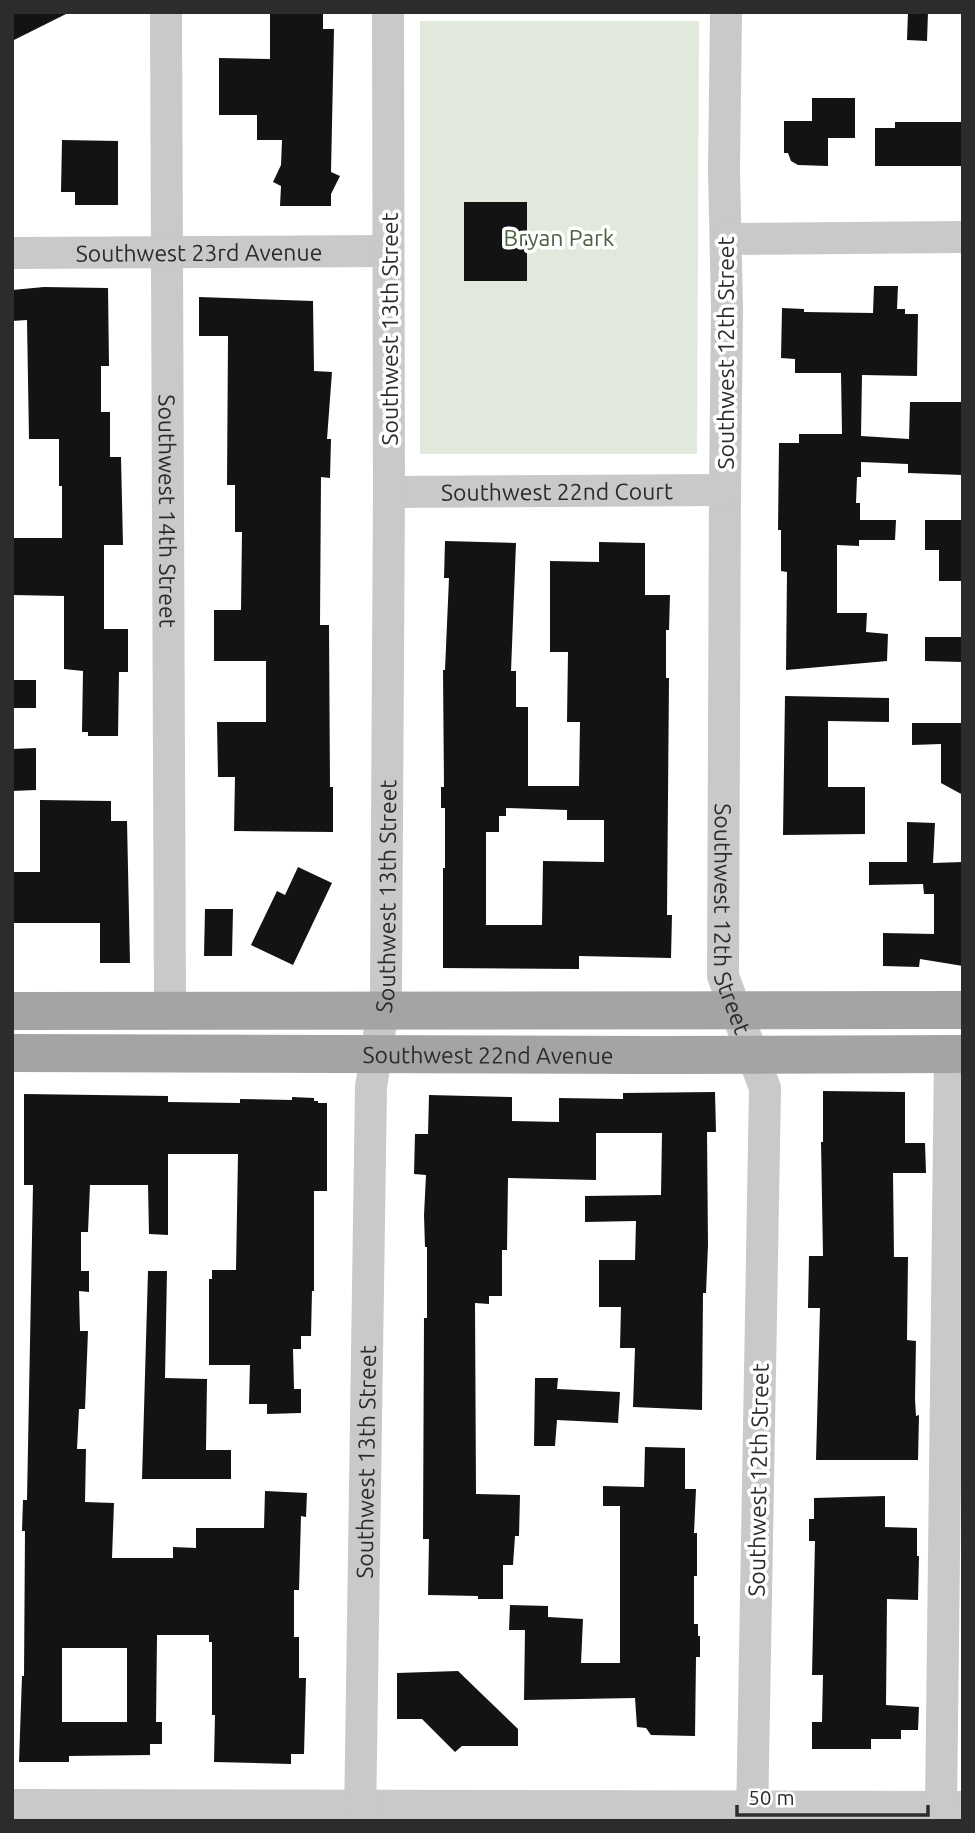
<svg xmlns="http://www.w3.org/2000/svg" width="975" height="1833" viewBox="0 0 975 1833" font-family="Ubuntu,sans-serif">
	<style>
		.green { fill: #e1e8dc }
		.building { fill: #131313; fill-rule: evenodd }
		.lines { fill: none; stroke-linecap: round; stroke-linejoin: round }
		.minor { stroke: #c9c9c9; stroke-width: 32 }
		.major { stroke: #a4a4a4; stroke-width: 38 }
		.labels { text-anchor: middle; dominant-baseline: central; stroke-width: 7; stroke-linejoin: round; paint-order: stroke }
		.park-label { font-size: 23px; fill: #4b6240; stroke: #fff }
		.street-label { font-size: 23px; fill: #2c2c2c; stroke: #fff }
	</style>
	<rect width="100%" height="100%" fill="#fff"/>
	<path class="green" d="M 420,21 L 699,21 L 697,454 L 420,454 Z"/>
	<g class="building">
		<path d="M 12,12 L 70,12 L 12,41 Z"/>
		<path d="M 270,12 L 323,12 L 323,29 L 334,29 L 331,172 L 340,176 L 331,194 L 331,206 L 280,206 L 281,186 L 273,182 L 281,165 L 282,140 L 257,140 L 257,115 L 219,115 L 219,58 L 270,59 Z"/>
		<path d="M 908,12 L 928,12 L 927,41 L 907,40 Z"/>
		<path d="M 812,98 L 855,98 L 855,138 L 828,138 L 828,166 L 798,165 L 791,161 L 788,153 L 784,153 L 784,121 L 812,121 Z"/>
		<path d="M 895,122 L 963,122 L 963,166 L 875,166 L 875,128 L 895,128 Z"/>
		<path d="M 62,140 L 118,141 L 118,205 L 75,205 L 75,192 L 61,192 Z"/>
		<rect x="464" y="202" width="63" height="79"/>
		<path d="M 874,286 L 898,286 L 897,309 L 905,309 L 905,314 L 918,314 L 917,376 L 862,375 L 861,436 L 909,439 L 910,402 L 963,402 L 963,475 L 908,473 L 908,464 L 861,462 L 861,477 L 857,477 L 856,503 L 860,503 L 860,520 L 896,520 L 895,540 L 859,540 L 859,546 L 837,545 L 837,613 L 867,613 L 866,632 L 888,634 L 887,661 L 786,670 L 787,572 L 781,571 L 781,530 L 778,530 L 779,443 L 799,443 L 799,434 L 842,434 L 841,373 L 795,373 L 795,359 L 781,358 L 782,308 L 804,309 L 804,312 L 873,313 Z"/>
		<path d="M 44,287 L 108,288 L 109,366 L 101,366 L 101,412 L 110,412 L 110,457 L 121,457 L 123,545 L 104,545 L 104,629 L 128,629 L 128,672 L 119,672 L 118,736 L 88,736 L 88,732 L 82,732 L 83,671 L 64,669 L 64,596 L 12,595 L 12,538 L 62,538 L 62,486 L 59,486 L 59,439 L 29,439 L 27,320 L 12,321 L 12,290 Z"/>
		<path d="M 199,297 L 313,301 L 314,371 L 332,372 L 327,439 L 331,439 L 330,478 L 321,477 L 320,625 L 329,625 L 330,787 L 333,787 L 333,832 L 234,831 L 235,777 L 218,777 L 217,722 L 266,722 L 266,661 L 214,661 L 214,610 L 241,610 L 242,532 L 235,532 L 235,485 L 227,485 L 228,336 L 199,336 Z"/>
		<path d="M 925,520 L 963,520 L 963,581 L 939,581 L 939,550 L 925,550 Z"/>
		<path d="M 445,541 L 516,543 L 511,671 L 516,671 L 516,707 L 528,707 L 528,786 L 579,786 L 580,722 L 567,722 L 568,652 L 550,652 L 550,561 L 599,562 L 599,542 L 645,543 L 645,595 L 670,595 L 669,630 L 666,630 L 666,678 L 669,678 L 667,915 L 672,915 L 671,958 L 579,956 L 579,969 L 443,968 L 443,868 L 445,868 L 445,808 L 441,808 L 441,787 L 444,787 L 443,670 L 445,670 L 449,578 L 444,578 ZM 506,808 L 567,810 L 567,820 L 604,820 L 604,862 L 543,861 L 542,925 L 486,925 L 486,832 L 499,832 L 499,816 L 506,816 Z"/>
		<path d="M 925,637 L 963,637 L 963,662 L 925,661 Z"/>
		<rect x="12" y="680" width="24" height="28"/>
		<path d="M 785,696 L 889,698 L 889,722 L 828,721 L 828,787 L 865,787 L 865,834 L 783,835 Z"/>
		<path d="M 912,723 L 963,723 L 963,795 L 941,783 L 941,744 L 912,745 Z"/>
		<path d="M 36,748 L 36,790 L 12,791 L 12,749 Z"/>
		<path d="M 40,800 L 111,801 L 111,821 L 127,821 L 130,963 L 100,963 L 100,923 L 12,923 L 12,872 L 40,872 Z"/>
		<path d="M 907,822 L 935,823 L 933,863 L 963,862 L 963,966 L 920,959 L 919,967 L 883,966 L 883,933 L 934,934 L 934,894 L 924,894 L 923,884 L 869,885 L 869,862 L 907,862 Z"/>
		<path d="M 298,867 L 332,883 L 293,965 L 251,945 L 277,891 L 285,895 Z"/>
		<path d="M 205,909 L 233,909 L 232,956 L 204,956 Z"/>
		<path d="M 823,1091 L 905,1092 L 905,1143 L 925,1143 L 926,1173 L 893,1173 L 894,1257 L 908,1257 L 907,1340 L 916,1341 L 915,1399 L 916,1416 L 919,1415 L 918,1460 L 816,1460 L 820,1308 L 808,1308 L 809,1256 L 823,1256 L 821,1142 L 823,1142 Z"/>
		<path d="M 715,1092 L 716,1132 L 707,1132 L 708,1245 L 706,1293 L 703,1293 L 702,1410 L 633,1407 L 635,1348 L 620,1348 L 621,1307 L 599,1307 L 599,1260 L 635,1260 L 636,1221 L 585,1222 L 585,1196 L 661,1195 L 662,1133 L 596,1133 L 596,1180 L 508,1178 L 507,1250 L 502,1250 L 502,1296 L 489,1296 L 489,1304 L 475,1303 L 476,1494 L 520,1495 L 519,1536 L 515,1536 L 513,1565 L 503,1565 L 503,1599 L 478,1599 L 478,1596 L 428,1595 L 429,1539 L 423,1539 L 424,1318 L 427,1318 L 427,1247 L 425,1247 L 424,1215 L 426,1175 L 414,1174 L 415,1134 L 428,1134 L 429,1095 L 512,1097 L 512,1121 L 559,1122 L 559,1098 L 623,1099 L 623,1093 Z"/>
		<path d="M 24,1094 L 168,1096 L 168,1102 L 240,1103 L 240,1099 L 292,1100 L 292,1097 L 314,1098 L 314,1101 L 318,1101 L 318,1103 L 327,1103 L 327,1191 L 314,1191 L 314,1291 L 312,1291 L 311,1336 L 301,1336 L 301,1349 L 293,1349 L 294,1389 L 301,1389 L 301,1413 L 267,1414 L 267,1404 L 249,1404 L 250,1365 L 209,1365 L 209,1279 L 212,1279 L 212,1270 L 236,1270 L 238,1154 L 168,1154 L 168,1235 L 149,1234 L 148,1185 L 90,1185 L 88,1232 L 81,1232 L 81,1271 L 89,1271 L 89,1292 L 79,1291 L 80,1331 L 88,1331 L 85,1409 L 79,1409 L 77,1449 L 86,1449 L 85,1502 L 114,1503 L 112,1558 L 173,1558 L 173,1547 L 196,1548 L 196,1528 L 264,1528 L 265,1491 L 307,1493 L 306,1517 L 301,1516 L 299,1590 L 294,1590 L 294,1637 L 299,1637 L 299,1678 L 306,1678 L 304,1754 L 291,1754 L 291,1764 L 214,1762 L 215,1715 L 212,1715 L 212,1642 L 209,1642 L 209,1635 L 157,1635 L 156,1722 L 162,1722 L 162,1744 L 150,1744 L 150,1755 L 69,1756 L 69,1762 L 19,1762 L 22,1676 L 24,1676 L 25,1531 L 22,1531 L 23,1500 L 27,1500 L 33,1185 L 24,1185 ZM 62,1648 L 127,1648 L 127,1722 L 62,1722 Z"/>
		<path d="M 148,1271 L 167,1271 L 165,1378 L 207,1379 L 206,1450 L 231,1450 L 231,1479 L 142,1479 Z"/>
		<path d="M 535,1378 L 558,1378 L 557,1389 L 620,1392 L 618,1423 L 557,1420 L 555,1446 L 534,1446 Z"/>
		<path d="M 645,1447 L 685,1448 L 685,1489 L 696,1489 L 694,1533 L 697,1533 L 697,1576 L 694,1576 L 694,1624 L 698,1624 L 698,1636 L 700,1636 L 700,1657 L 696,1657 L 695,1736 L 651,1735 L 646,1728 L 637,1727 L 635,1698 L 524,1700 L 525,1630 L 509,1630 L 510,1605 L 548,1606 L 548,1617 L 583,1619 L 581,1663 L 620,1663 L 620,1506 L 603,1506 L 603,1486 L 644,1487 Z"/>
		<path d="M 885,1496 L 885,1527 L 917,1528 L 917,1556 L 919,1556 L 918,1600 L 887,1599 L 886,1705 L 919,1707 L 918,1730 L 901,1730 L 901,1739 L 871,1739 L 871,1749 L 812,1749 L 812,1722 L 822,1722 L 823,1675 L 812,1675 L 815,1541 L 809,1541 L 809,1519 L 814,1519 L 814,1498 Z"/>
		<path d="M 458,1671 L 518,1729 L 518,1746 L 462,1746 L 455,1752 L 422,1719 L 397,1719 L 397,1673 Z"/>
	</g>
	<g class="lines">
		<g class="minor">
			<path id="s1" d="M 166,12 L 170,1010"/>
			<path id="s2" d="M 726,12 L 724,170 L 727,308 L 725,490 L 723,976 L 765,1088 L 752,1821"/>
			<path d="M 726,239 L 963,237"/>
			<path id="s3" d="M 12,253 L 388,251"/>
			<path id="s4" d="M 389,492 L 725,490"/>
			<path d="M 12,1805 L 963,1807"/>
			<path d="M 941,1807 L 950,1054"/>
			<path id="s5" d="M 360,1821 L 371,1087 L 386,990 L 389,492 L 388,12"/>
		</g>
		<g class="major">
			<path d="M 12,1011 L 963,1010"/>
			<path id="s6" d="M 12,1053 L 653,1055 L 963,1054"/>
		</g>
	</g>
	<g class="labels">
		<g class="park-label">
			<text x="559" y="237">Bryan Park</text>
		</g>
		<g class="street-label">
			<text stroke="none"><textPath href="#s3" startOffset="187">Southwest 23rd Avenue</textPath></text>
			<text transform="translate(389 329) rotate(-90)">Southwest 13th Street</text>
			<text transform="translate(725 353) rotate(-90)">Southwest 12th Street</text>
			<text stroke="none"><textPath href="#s4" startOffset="168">Southwest 22nd Court</textPath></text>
			<text stroke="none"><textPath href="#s1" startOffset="499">Southwest 14th Street</textPath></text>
			<text stroke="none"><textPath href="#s5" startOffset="926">Southwest 13th Street</textPath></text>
			<text stroke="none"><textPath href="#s2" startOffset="908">Southwest 12th Street</textPath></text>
			<text stroke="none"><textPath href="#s6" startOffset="476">Southwest 22nd Avenue</textPath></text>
			<text stroke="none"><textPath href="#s5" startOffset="359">Southwest 13th Street</textPath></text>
			<text transform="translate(758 1480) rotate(-89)">Southwest 12th Street</text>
		</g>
	</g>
	<rect width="975" height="1833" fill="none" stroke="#2c2c2c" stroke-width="28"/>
	<path d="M737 1805v10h191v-10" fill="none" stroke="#2c2c2c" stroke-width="3.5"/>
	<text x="748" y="1805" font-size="21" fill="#2c2c2c" stroke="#ffffff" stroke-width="5" paint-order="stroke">50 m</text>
</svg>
